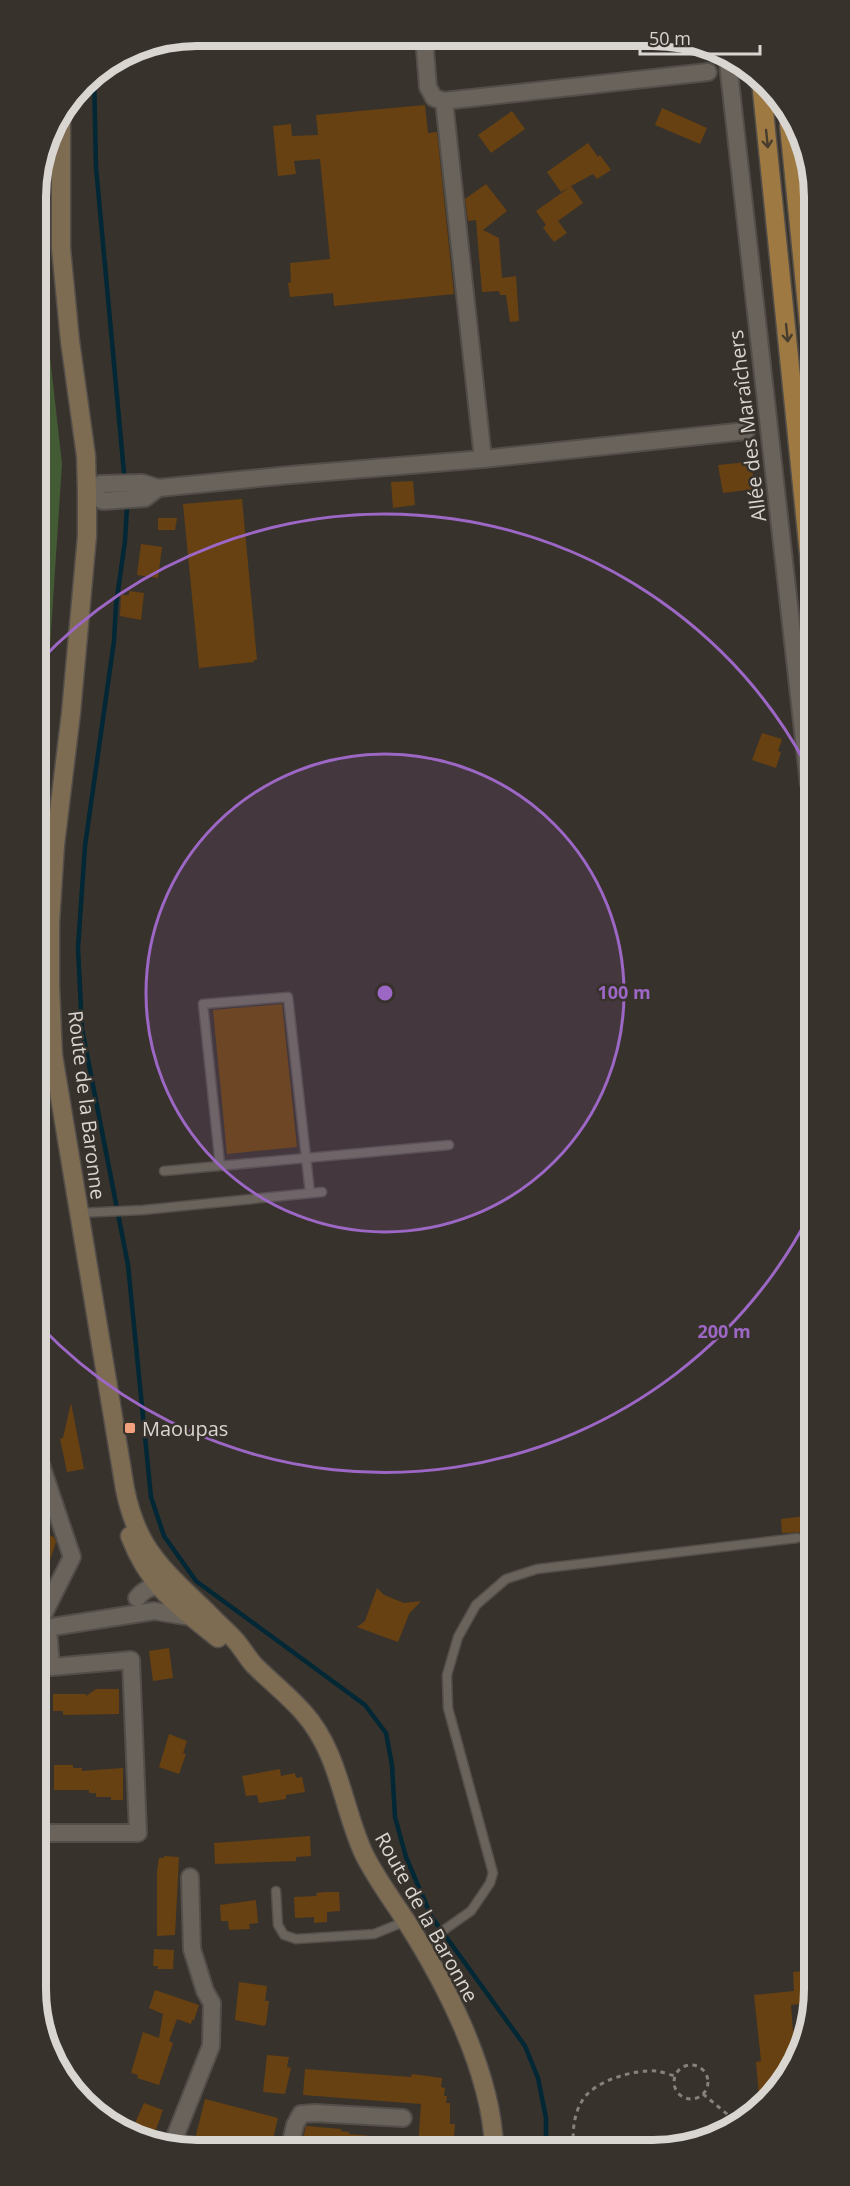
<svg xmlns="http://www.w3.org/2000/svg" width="850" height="2186" viewBox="0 0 850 2186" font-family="'Open Sans',sans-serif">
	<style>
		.green { fill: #435b35 }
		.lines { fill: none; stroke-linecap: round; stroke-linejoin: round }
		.stream { stroke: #022735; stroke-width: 4.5 }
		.building { fill: #674111 }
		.service-casing { stroke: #534e49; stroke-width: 11 }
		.minor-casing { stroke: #534e49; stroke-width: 20 }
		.secondary-casing { stroke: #534e49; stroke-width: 21 }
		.trunk-casing { stroke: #534e49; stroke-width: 21 }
		.path { stroke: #86817b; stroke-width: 3; stroke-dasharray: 4.5 4.5; stroke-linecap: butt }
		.service { stroke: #69635c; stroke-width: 8 }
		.minor { stroke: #69635c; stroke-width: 16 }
		.secondary { stroke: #7d6b52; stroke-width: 18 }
		.trunk { stroke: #9e7a42; stroke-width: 18 }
		.oneway { stroke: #473d2f }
		.ring { fill: none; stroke: #9c67c5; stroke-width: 3 }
		.poi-dot { fill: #f1a17d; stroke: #38322c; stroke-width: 2 }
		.labels { text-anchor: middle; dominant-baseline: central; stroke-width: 5; stroke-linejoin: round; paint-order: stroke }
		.street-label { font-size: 20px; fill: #d9d5d1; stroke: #38322c }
		.poi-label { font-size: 20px; fill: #d9d5d1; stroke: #38322c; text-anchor: start }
		.rim { fill: none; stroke: #d9d5d1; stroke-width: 8 }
		.centre { fill: #9c67c5; stroke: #38322c; stroke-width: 3 }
		.ring-label { font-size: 18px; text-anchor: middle; font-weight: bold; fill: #9c67c5; stroke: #38322c; stroke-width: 5; stroke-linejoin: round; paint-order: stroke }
	</style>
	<rect width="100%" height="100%" fill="#38322c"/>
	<path class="green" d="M 45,155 L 44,303 L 62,464 L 37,844 L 36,187 Z"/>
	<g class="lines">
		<g class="stream">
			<path d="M 94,75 L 96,167 L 124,473"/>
			<path d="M 127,507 L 125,541 L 116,605 L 114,641 L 85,846 L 78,948 L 82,1029 L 128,1265 L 151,1497 L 164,1536 L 196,1581 L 365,1705 L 386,1733 L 392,1765 L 395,1817 L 406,1857 L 431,1916 L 525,2046 L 538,2078 L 546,2118 L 546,2147"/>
		</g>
	</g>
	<g class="building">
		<path d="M 425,105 L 428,133 L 437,132 L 454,294 L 334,306 L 333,293 L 290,297 L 288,283 L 291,282 L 290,263 L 330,259 L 320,159 L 294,161 L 296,174 L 278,176 L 273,126 L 291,124 L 292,136 L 318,135 L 316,115 Z"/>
		<path d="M 662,108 L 707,128 L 700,144 L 655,125 Z"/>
		<path d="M 512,111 L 525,129 L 491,153 L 478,135 Z"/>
		<path d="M 588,143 L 598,157 L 600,155 L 611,170 L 597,179 L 593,174 L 571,186 L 583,203 L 558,221 L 567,233 L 554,242 L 543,228 L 546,225 L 536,211 L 570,187 L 561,192 L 547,172 Z"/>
		<path d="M 486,184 L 507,211 L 483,230 L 499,238 L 502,278 L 516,276 L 519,321 L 510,322 L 506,295 L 500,295 L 499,291 L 482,292 L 476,220 L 468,221 L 465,199 Z"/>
		<path d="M 748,462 L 749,469 L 752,468 L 755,489 L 723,493 L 718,465 Z"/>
		<path d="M 413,481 L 415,505 L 393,508 L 391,482 Z"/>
		<path d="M 242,499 L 257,660 L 254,660 L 254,662 L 199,668 L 183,504 Z"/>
		<path d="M 158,518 L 177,518 L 175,530 L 158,530 Z"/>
		<path d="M 141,544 L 162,547 L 158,578 L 137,575 Z"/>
		<path d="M 129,591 L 144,593 L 141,620 L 120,616 L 121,595 L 129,595 Z"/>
		<path d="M 762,733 L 782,739 L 778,751 L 781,752 L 776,768 L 752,760 Z"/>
		<path d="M 282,1004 L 297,1147 L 227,1154 L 213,1010 Z"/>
		<path d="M 71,1403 L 84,1469 L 67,1472 L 60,1439 L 63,1438 Z"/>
		<path d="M 813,1515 L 813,1532 L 782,1533 L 781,1519 Z"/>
		<path d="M 38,1531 L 54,1537 L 56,1542 L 41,1587 L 39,1587 Z"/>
		<path d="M 377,1588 L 384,1595 L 404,1603 L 421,1601 L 409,1614 L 398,1642 L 357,1627 L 365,1621 Z"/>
		<path d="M 169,1648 L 173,1678 L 153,1681 L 149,1651 Z"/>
		<path d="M 96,1689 L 119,1689 L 119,1714 L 63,1715 L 63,1711 L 53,1711 L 53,1694 L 86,1694 L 86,1696 Z"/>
		<path d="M 169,1734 L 187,1741 L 183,1753 L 186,1754 L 179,1774 L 159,1767 Z"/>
		<path d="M 54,1765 L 73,1765 L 73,1768 L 82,1768 L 82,1771 L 123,1768 L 123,1800 L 111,1800 L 111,1797 L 96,1797 L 96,1793 L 89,1793 L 89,1790 L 54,1790 Z"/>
		<path d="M 280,1769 L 281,1776 L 295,1773 L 296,1778 L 302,1777 L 305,1792 L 286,1795 L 286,1799 L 259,1803 L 257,1795 L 246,1796 L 242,1776 Z"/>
		<path d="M 310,1836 L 311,1856 L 296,1857 L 296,1861 L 215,1864 L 214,1843 Z"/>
		<path d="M 164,1856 L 179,1857 L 175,1935 L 157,1936 L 157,1871 L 159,1858 L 164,1858 Z"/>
		<path d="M 325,1892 L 339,1892 L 340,1911 L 327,1912 L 327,1922 L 314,1923 L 314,1917 L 295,1918 L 294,1897 L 317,1896 L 316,1893 Z"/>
		<path d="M 256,1900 L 258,1923 L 249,1924 L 250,1929 L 229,1930 L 228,1921 L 221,1921 L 220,1905 Z"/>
		<path d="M 154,1949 L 174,1950 L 173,1969 L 157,1969 L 158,1966 L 153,1966 Z"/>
		<path d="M 807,1971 L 810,2003 L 791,2005 L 793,2031 L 806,2030 L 802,2050 L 774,2095 L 759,2097 L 756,2062 L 761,2061 L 754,1995 L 794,1991 L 793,1972 Z"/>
		<path d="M 239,1982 L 267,1986 L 265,2001 L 269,2001 L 266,2024 L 264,2026 L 235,2020 Z"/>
		<path d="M 155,1990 L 199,2005 L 194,2020 L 192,2020 L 191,2024 L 177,2019 L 169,2041 L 173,2043 L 159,2085 L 137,2078 L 138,2075 L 131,2073 L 143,2032 L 159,2038 L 163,2014 L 149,2008 Z"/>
		<path d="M 267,2055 L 289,2057 L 287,2067 L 291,2068 L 285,2094 L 263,2092 Z"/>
		<path d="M 305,2069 L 411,2077 L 412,2074 L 442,2078 L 441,2087 L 445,2088 L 444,2096 L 447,2096 L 446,2103 L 450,2103 L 450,2124 L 455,2124 L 453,2147 L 418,2147 L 421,2104 L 303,2095 Z"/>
		<path d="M 205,2099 L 278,2118 L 271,2147 L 246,2147 L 215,2139 L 214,2145 L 195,2139 Z"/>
		<path d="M 144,2103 L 163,2110 L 155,2132 L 135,2123 Z"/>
		<path d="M 306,2126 L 341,2129 L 341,2131 L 349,2132 L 349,2134 L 393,2138 L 392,2147 L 301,2147 Z"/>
	</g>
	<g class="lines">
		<g class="service-casing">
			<g id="service">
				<path d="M 220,1165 L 203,1004 L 288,997 L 310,1193"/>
				<path d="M 164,1171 L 449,1145"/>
				<path d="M 78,1213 L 143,1210 L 322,1192"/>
				<path d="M 276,1891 L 278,1925 L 284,1935 L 296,1939 L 374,1934 L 406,1921"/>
				<path d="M 421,1946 L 471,1911 L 490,1883 L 493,1873 L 448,1708 L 447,1675 L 458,1637 L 476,1605 L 506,1579 L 537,1569 L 797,1538"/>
			</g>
		</g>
		<g class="minor-casing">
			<g id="minor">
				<path d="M 424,37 L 428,87 L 434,98 L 444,101 L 708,72"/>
				<path d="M 728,63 L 809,784"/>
				<path d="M 444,101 L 483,459"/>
				<path d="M 87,492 L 101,484 L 142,483 L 158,488 L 290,475 L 483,459 L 746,431"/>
				<path d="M 87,492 L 103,501 L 145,498 L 158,488"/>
				<path d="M 38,1456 L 72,1557 L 39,1623"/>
				<path d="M 137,1598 C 146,1587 158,1583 170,1591"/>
				<path d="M 39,1629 L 154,1611 L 191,1617"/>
				<path d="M 39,1833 L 138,1833 L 131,1660 L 51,1667 L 48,1628"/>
				<path d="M 171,2147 L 211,2046 L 212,2003 L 205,1991 L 192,1949 L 190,1877"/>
				<path d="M 290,2147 L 295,2125 L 301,2114 L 315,2113 L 403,2118"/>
			</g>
		</g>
		<g class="secondary-casing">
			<g id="secondary">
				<path d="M 61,115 L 61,248 L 70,341 L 86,456 L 87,492 L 87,536 L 71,713 L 55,845 L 50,923 L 50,986 L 53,1055 L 125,1489 C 129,1509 135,1527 145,1544 C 160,1569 185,1591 206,1611 C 215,1621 226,1630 235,1640 C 242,1648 247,1657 254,1665 C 270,1681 288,1695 303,1712 C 339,1752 342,1805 363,1852 C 375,1877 391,1898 406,1921 C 446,1984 491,2071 494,2147"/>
				<path d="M 130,1536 C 149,1586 177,1605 218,1638"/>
			</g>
		</g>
		<g class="trunk-casing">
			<g id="trunk">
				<path d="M 761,81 L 811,574"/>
				<path d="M 789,125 L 811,346"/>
			</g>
		</g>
		<g class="path">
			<path d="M 808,800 L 805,877 L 812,955"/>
			<circle cx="691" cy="2082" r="17"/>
			<path d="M 703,2094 L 739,2124"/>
			<path d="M 573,2147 C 573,2131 573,2116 582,2101 C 593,2081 635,2069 657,2071 C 663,2072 670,2075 676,2076"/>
		</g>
		<use href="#service" class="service"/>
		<use href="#minor" class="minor"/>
		<use href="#secondary" class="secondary"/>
		<use href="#trunk" class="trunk"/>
	</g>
	<defs><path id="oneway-shaft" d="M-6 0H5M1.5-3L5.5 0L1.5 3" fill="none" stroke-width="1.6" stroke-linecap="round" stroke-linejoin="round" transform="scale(1.5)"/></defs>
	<g class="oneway">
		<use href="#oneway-shaft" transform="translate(767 139) rotate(84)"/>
		<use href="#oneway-shaft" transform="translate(787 333) rotate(84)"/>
	</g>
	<circle cx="385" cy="993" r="239" fill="#9c67c5" fill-opacity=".12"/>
	<g class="ring">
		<circle cx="385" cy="993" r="239"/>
		<path d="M812 1210A479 479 0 0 1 40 1326M38 663A479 479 0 0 1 810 772"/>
	</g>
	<rect class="poi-dot" x="124" y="1422" width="12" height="12" rx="3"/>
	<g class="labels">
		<g class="street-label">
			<text transform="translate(747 426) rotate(-97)">Allée des Maraîchers</text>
			<text transform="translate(87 1105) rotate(83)">Route de la Baronne</text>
			<text transform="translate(427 1917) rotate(61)">Route de la Baronne</text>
		</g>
		<g class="poi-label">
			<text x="142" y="1428">Maoupas</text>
		</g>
	</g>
	<path d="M0 0H850V2186H0ZM197 46H653A151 151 0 0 1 804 197V1989A151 151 0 0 1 653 2140H197A151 151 0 0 1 46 1989V197A151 151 0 0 1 197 46Z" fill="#38322c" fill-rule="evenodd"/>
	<path class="rim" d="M197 46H653A151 151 0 0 1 804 197V1989A151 151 0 0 1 653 2140H197A151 151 0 0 1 46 1989V197A151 151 0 0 1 197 46Z"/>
	<circle cx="385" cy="993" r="9" class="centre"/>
	<g class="ring-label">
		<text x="624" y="999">100 m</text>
		<text x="724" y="1338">200 m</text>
	</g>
	<path d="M640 45v9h120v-9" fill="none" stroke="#d9d5d1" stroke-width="3"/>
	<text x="649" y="45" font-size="18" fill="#d9d5d1" stroke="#38322c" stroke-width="4.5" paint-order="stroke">50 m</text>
</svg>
